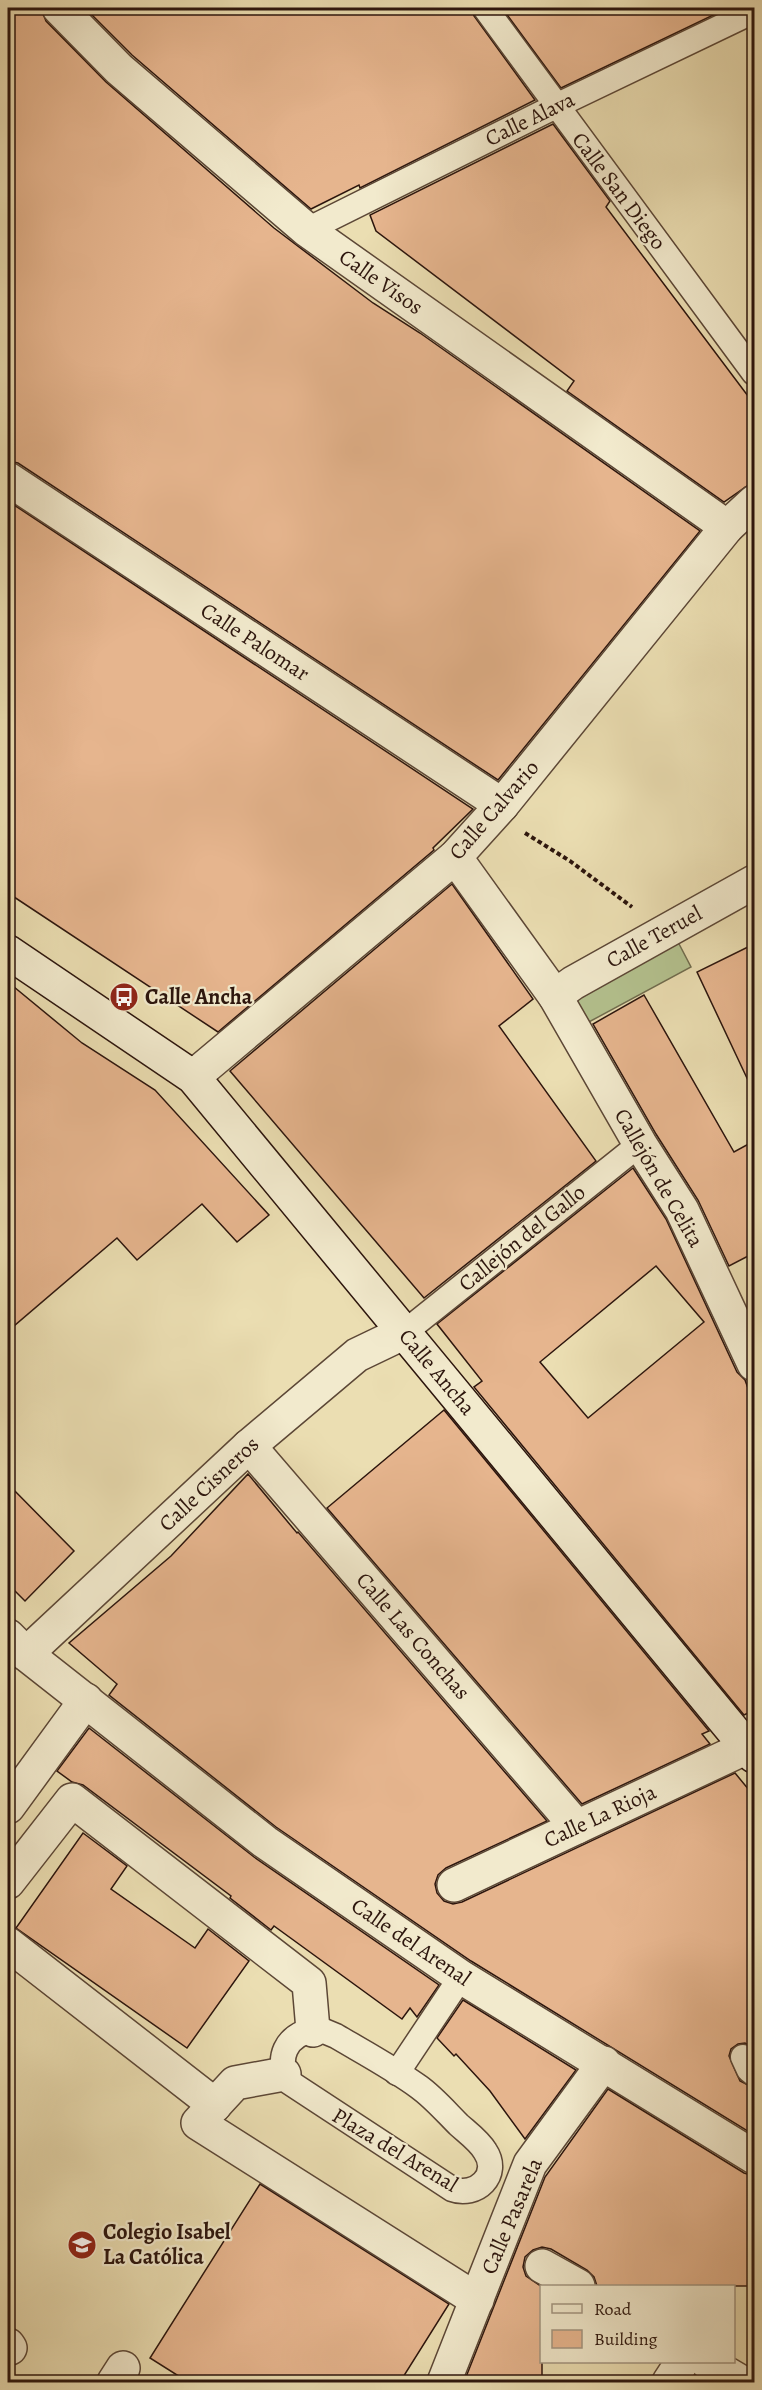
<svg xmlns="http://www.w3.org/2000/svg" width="762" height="2390" viewBox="0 0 762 2390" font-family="Alegreya,serif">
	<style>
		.green { fill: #b4c28f; stroke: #706c4e; stroke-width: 1.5 }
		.building { fill: #e6b58e; stroke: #2c150d; stroke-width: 1.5; fill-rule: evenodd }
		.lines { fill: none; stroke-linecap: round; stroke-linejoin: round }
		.service-casing { stroke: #5c4736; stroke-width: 27 }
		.pedestrian-casing { stroke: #5c4736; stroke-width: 36 }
		.minor-casing { stroke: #5c4736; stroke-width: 36 }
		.tertiary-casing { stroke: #5c4736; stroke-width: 36 }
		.secondary-casing { stroke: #2c150d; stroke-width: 36 }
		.path { stroke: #2c150d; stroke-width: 4; stroke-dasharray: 4.5 3; stroke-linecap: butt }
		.service { stroke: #f2eacd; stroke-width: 24 }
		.pedestrian { stroke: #f2eacd; stroke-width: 33 }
		.minor { stroke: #f2eacd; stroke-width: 33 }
		.tertiary { stroke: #f2eacd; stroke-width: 33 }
		.secondary { stroke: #f2eacd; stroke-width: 33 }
		.labels { text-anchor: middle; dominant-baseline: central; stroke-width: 4.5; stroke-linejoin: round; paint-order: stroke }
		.street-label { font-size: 22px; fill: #2c150d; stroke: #f2eacd }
		.poi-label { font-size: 22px; font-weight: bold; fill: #2c150d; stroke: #f2eacd; text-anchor: start }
	</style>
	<rect width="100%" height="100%" fill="#ebdeb2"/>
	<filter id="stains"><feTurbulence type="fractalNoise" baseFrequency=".00333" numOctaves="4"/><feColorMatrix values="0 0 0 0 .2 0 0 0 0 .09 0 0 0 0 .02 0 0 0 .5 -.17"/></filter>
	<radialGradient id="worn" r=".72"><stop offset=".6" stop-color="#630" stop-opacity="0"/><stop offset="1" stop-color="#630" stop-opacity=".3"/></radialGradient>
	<path class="green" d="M 677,940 L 691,967 L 587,1023 L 572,996 Z"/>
	<g class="building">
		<path d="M 8,8 L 41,8 L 46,21 L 106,82 L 274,228 L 373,303 L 420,333 L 700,531 L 498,780 L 18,463 L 8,461 Z"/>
		<path d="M 85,8 L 471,8 L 474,16 L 535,100 L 360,188 L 359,185 L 311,209 L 132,55 Z"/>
		<path d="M 502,8 L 728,8 L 561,88 Z"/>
		<path d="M 553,124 L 610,201 L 606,207 L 754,404 L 754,481 L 724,502 L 567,391 L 574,381 L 376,231 L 370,215 Z"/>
		<path d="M 8,501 L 473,809 L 433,848 L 434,850 L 218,1032 L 8,893 Z"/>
		<path d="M 452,884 L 533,999 L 499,1026 L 596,1161 L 424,1298 L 230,1071 Z"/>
		<path d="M 754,944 L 754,1093 L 697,972 Z"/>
		<path d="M 8,982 L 82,1043 L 155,1090 L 269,1215 L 237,1242 L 202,1204 L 137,1260 L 117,1238 L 8,1331 Z"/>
		<path d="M 644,995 L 734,1152 L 754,1141 L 754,1253 L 729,1266 L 698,1200 L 656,1134 L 593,1024 Z"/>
		<path d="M 633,1168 L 666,1219 L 737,1372 L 745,1380 L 754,1405 L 754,1710 L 744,1715 L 474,1387 L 482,1381 L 437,1324 ZM 656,1266 L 704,1322 L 588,1418 L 540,1362 Z"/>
		<path d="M 444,1410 L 709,1731 L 702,1734 L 710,1744 L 582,1804 L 327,1508 Z"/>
		<path d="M 248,1474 L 297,1533 L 298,1532 L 547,1821 L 446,1868 L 438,1875 L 435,1884 L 437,1893 L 444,1901 L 453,1904 L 462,1902 L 735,1773 L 754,1796 L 754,2049 L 745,2043 L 738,2044 L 731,2049 L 729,2056 L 740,2081 L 754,2088 L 754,2135 L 471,1961 L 276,1827 L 109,1695 L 117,1684 L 69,1643 L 171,1556 Z"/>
		<path d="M 8,1484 L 74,1551 L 25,1601 L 8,1584 Z"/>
		<path d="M 89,1728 L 254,1857 L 439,1985 L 417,2017 L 410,2008 L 402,2019 L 274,1926 L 271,1930 L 230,1898 L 231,1896 L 83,1785 L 72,1782 L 57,1771 Z"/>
		<path d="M 83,1833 L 127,1866 L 111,1889 L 195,1948 L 208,1929 L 249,1961 L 187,2048 L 16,1928 Z"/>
		<path d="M 463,2000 L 576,2070 L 525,2139 L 490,2091 L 456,2054 L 454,2056 L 437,2038 Z"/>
		<path d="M 608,2089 L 744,2173 L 754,2176 L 754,2286 L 597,2286 L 594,2277 L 587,2270 L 551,2249 L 542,2247 L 533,2250 L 525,2257 L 523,2267 L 526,2276 L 542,2287 L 542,2382 L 464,2382 L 545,2177 Z"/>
		<path d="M 260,2184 L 449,2304 L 400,2382 L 188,2382 L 150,2358 Z"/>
	</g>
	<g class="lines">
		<g class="service-casing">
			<g id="service">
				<path d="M 485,8 L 754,373"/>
				<path d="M 307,230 L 556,106 L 754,11"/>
				<path d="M 405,1332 L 640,1144"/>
				<path d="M 313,2030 L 324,2031 L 336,2036 C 363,2052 393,2068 419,2087 C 433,2097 446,2112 459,2125 C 468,2133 479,2141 485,2151 C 501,2175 476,2198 452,2189 L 289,2082 C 275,2059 286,2035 313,2030 Z"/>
				<path d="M 743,2057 L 749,2070 L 754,2074"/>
				<path d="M 397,2073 L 461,1977"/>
			</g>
		</g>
		<g class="pedestrian-casing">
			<g id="pedestrian">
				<path d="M 8,1882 L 72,1800 L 309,1983 L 313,2030"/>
				<path d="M 8,1944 L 215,2105"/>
				<path d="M 284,2074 L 235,2083 L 198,2123 L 477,2300"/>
				<path d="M 114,2382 L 123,2368"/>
			</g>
		</g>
		<g class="minor-casing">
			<g id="minor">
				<path d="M 59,8 L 119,69 L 307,230 L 727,527"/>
				<path d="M 8,479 L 502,805"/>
				<path d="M 455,857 L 555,996 L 640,1144 L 682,1210 L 754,1364"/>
				<path d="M 555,996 L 573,983 L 754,882"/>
				<path d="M 193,1077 L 455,857 L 502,805 L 727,527 L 754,502"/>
				<path d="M 249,1446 L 577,1827"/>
				<path d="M 26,1654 L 249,1446 L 357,1355 L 405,1332"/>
				<path d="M 8,1807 L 86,1700"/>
				<path d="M 454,1885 L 747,1747"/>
				<path d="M 542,2266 L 578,2286"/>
				<path d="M 8,2345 L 10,2348"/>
				<path d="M 707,2362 L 741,2382"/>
				<path d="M 444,2382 L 530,2164 L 604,2063"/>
				<path d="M 669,2382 L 682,2362"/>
			</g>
		</g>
		<g class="tertiary-casing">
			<path id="tertiary" d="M 8,1636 L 26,1654 L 265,1842 L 461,1977 L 754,2157"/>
		</g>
		<g class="secondary-casing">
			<path id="secondary" d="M 8,952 L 193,1077 L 754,1756"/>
		</g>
		<path class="path" d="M 525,833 L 570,861 L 632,907"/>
		<use href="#service" class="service"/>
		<use href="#pedestrian" class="pedestrian"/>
		<use href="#minor" class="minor"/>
		<use href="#tertiary" class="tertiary"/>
		<use href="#secondary" class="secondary"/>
	</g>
	<defs>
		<g id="bus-disc" transform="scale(1.5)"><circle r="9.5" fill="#8f2418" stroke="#f2eacd"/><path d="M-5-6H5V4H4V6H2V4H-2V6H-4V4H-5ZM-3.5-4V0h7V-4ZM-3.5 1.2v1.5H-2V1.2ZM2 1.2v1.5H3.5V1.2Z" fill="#fff"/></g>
		<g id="school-disc" transform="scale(1.5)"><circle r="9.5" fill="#8f2418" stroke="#f2eacd"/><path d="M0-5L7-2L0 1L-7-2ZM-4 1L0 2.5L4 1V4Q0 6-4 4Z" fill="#fff"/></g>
	</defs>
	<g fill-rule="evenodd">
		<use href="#bus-disc" x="124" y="997"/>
		<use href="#school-disc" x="82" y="2245"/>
	</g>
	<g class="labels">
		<g class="street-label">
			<text transform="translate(530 119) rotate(-26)">Calle Alava</text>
			<text transform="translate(619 191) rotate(53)">Calle San Diego</text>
			<text transform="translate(381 282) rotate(35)">Calle Visos</text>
			<text transform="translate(255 642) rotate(33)">Calle Palomar</text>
			<text transform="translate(494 810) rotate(-49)">Calle Calvario</text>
			<text transform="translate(654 937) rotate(-29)">Calle Teruel</text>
			<text transform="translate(659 1178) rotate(60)">Callejón de Celita</text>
			<text transform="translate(522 1238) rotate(-39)">Callejón del Gallo</text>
			<text transform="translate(437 1372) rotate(50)">Calle Ancha</text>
			<text transform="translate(209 1484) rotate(-43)">Calle Cisneros</text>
			<text transform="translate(413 1636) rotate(49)">Calle Las Conchas</text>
			<text transform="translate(600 1816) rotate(-25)">Calle La Rioja</text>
			<text transform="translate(411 1942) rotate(34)">Calle del Arenal</text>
			<text transform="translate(395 2150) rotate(31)">Plaza del Arenal</text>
			<text transform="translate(512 2216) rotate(-67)">Calle Pasarela</text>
		</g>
		<g class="poi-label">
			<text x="145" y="997">Calle Ancha</text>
			<text x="103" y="2232">Colegio Isabel<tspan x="103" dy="25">La Católica</tspan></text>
		</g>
	</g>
	<rect width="762" height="2390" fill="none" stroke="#ebdeb2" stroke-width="30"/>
	<rect x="9" y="9" width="744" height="2372" fill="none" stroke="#2c150d" stroke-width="3"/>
	<rect x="15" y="15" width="732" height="2360" fill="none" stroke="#2c150d" stroke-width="1.5"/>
	<rect x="540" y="2285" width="195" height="78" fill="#f2eacd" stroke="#a39580" stroke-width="1.5"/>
	<rect x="552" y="2304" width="30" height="9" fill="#f2eacd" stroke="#a39580" stroke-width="1.5"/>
	<text x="594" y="2315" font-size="18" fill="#2c150d">Road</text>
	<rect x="552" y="2330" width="30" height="18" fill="#e6b58e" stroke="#a39580" stroke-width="1.5"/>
	<text x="594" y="2345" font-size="18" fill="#2c150d">Building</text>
	<rect width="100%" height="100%" filter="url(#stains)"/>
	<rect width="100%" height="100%" fill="url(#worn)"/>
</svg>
